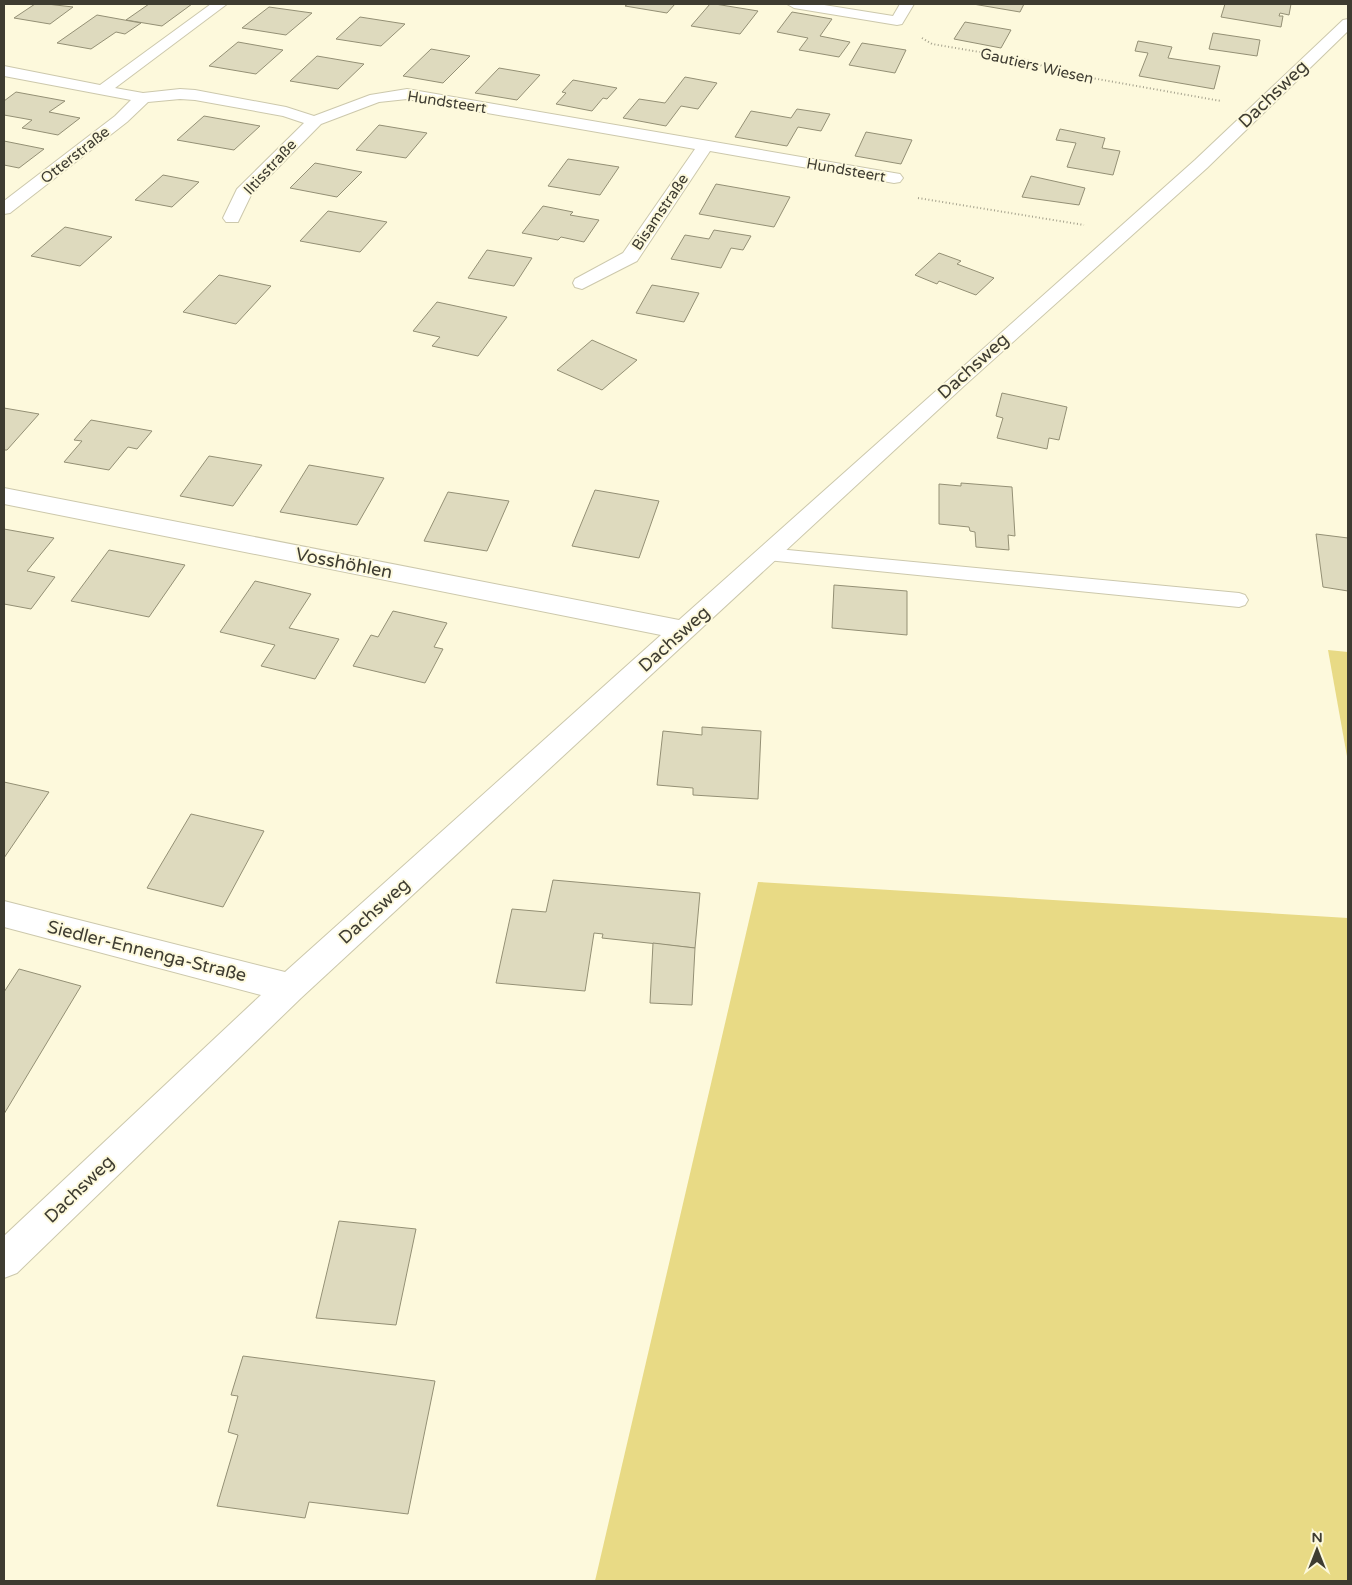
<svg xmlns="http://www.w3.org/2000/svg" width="1352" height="1585" viewBox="0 0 1352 1585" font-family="'Varela Round',sans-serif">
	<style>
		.green { fill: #e8da85 }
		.building { fill: #dedabe; stroke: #949075 }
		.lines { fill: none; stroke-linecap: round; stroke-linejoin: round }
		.service-casing { stroke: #ccc8ac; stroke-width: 2 }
		.minor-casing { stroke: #ccc8ac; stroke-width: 2 }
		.path { stroke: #a4a18c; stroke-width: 2; stroke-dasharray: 1 2.5; stroke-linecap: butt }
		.service { fill: #fff; fill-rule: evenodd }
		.minor { fill: #fff; fill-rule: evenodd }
		.labels { text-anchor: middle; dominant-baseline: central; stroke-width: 4; stroke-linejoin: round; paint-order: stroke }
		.far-street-label { font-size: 15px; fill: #3e3c31; stroke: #fdf9dc }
		.street-label { font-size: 18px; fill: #3e3c31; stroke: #fdf9dc }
	</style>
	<rect width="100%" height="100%" fill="#fdf9dc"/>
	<g class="green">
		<path d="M 1328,650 L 1348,652 L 1348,762 Z"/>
		<path d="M 758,882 L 1348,918 L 1348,1581 L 595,1581 Z"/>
	</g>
	<g class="building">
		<path d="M 35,4 L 47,4 L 73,7 L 50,24 L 14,18 Z"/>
		<path d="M 149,4 L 192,4 L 162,26 L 126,20 Z"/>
		<path d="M 628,4 L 675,4 L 667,13 L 625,6 Z"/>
		<path d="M 710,4 L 715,4 L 758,11 L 740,34 L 691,26 Z"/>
		<path d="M 973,4 L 1024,4 L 1020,12 Z"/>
		<path d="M 1225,4 L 1291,4 L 1289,15 L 1280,13 L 1279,16 L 1283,16 L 1281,27 L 1221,17 Z"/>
		<path d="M 269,7 L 312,13 L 286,35 L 242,28 Z"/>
		<path d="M 792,12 L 832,19 L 820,36 L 850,42 L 839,57 L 799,50 L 808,38 L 777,32 Z"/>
		<path d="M 97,15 L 141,23 L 125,34 L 116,32 L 91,49 L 57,43 Z"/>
		<path d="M 360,17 L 405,24 L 381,46 L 336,39 Z"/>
		<path d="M 965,22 L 1011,30 L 1001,48 L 954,39 Z"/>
		<path d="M 1213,33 L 1260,40 L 1257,56 L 1209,49 Z"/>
		<path d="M 1138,41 L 1172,47 L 1168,58 L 1220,66 L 1214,89 L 1139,76 L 1148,53 L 1135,51 Z"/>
		<path d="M 238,42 L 283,50 L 256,74 L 209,66 Z"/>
		<path d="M 862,43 L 906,50 L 895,73 L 849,65 Z"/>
		<path d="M 431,49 L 470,56 L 443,83 L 403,76 Z"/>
		<path d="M 317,56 L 364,64 L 338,89 L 290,81 Z"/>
		<path d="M 499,68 L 540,75 L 517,100 L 475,93 Z"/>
		<path d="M 685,77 L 717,83 L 698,109 L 681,106 L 666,126 L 623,118 L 639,99 L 665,103 Z"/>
		<path d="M 573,80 L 617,88 L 607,99 L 603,98 L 592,111 L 556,104 L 566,93 L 562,92 Z"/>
		<path d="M 16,92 L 65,101 L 49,112 L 80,118 L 58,135 L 22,128 L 32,120 L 4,115 L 4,101 Z"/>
		<path d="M 797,109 L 830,114 L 821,131 L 798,127 L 787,146 L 735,137 L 751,111 L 791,118 Z"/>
		<path d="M 204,116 L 260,126 L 234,150 L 177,140 Z"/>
		<path d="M 379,125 L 427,133 L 406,158 L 356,150 Z"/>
		<path d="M 1060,129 L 1105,138 L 1102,148 L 1120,151 L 1113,175 L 1067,167 L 1076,143 L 1056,140 Z"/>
		<path d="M 866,132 L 912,140 L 901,164 L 855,156 Z"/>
		<path d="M 4,141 L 44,149 L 19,168 L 4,165 Z"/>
		<path d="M 568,159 L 619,167 L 600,195 L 548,186 Z"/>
		<path d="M 315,163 L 362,172 L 337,197 L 290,188 Z"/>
		<path d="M 163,175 L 199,182 L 172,207 L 135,200 Z"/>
		<path d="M 1031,176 L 1085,188 L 1079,205 L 1022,197 Z"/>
		<path d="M 716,184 L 790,197 L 774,227 L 699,214 Z"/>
		<path d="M 543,206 L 573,212 L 570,215 L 599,220 L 584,242 L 561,237 L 558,240 L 522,233 Z"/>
		<path d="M 328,211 L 387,222 L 360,252 L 300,241 Z"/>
		<path d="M 65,227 L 112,237 L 80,266 L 31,256 Z"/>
		<path d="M 714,230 L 751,236 L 743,250 L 731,248 L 721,268 L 671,259 L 685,235 L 709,239 Z"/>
		<path d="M 487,250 L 532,258 L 514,286 L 468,278 Z"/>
		<path d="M 939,253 L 961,261 L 957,264 L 994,278 L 976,295 L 939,281 L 937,284 L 915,275 Z"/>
		<path d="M 219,275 L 271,286 L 236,324 L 183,312 Z"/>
		<path d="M 652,285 L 699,293 L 684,322 L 636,313 Z"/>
		<path d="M 437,302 L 507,317 L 478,356 L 432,346 L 440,337 L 413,331 Z"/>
		<path d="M 592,340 L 637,360 L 602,390 L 557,370 Z"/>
		<path d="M 1002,393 L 1067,407 L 1059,440 L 1049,438 L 1047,449 L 997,438 L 1003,418 L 996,416 Z"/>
		<path d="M 4,408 L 39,414 L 7,450 L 4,450 Z"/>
		<path d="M 91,420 L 152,431 L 137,449 L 128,447 L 109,470 L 64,462 L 82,441 L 74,440 Z"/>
		<path d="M 209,456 L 262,465 L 233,506 L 180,496 Z"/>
		<path d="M 309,465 L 384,478 L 357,525 L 280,512 Z"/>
		<path d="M 961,483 L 1012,487 L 1015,536 L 1008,535 L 1009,550 L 976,547 L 975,532 L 970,531 L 969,527 L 939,524 L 939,484 L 961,486 Z"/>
		<path d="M 595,490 L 659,501 L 639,558 L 572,546 Z"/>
		<path d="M 448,492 L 509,501 L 487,551 L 424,541 Z"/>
		<path d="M 4,529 L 54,538 L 27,571 L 55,577 L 31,609 L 4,604 Z"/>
		<path d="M 1316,534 L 1348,538 L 1348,591 L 1323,587 Z"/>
		<path d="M 109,550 L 185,565 L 149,617 L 71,601 Z"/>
		<path d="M 255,581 L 311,594 L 289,628 L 339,639 L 315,679 L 261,666 L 275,645 L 220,632 Z"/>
		<path d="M 834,585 L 907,591 L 907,635 L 832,628 Z"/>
		<path d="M 393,611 L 447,623 L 434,647 L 443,649 L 425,683 L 353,666 L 371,635 L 378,637 Z"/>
		<path d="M 702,727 L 761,731 L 758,799 L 693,795 L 693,788 L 657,785 L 663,731 L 702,735 Z"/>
		<path d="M 4,782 L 49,792 L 4,858 Z"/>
		<path d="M 191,814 L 264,831 L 223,907 L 147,888 Z"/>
		<path d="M 553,880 L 700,893 L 695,948 L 602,938 L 603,934 L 594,933 L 585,991 L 496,983 L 512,909 L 546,912 Z"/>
		<path d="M 653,943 L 695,948 L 692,1005 L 650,1003 Z"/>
		<path d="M 19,969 L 81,986 L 4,1114 L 4,992 Z"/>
		<path d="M 339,1221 L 416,1229 L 396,1325 L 316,1318 Z"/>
		<path d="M 243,1356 L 435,1381 L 408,1514 L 309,1502 L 305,1518 L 217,1506 L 238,1435 L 228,1432 L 238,1396 L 231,1395 Z"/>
	</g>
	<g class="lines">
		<g class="service-casing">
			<path id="service" d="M 767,548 L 1239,593 L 1245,595 L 1248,600 L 1245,605 L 1239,607 L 767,560 L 761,558 L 758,554 L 761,550 Z"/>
		</g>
		<g class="minor-casing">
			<g id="minor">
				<path d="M 211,4 L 227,4 L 115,88 L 143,93 L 180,89 L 195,90 L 286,107 L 314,116 L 370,95 L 407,89 L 894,173 L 900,174 L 903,178 L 900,182 L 894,183 L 710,151 L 637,261 L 582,289 L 575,287 L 573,283 L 575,279 L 623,253 L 695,149 L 407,99 L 379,102 L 321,124 L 251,195 L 238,222 L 226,222 L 223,218 L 237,189 L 304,123 L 283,116 L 195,100 L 180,99 L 148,102 L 127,122 L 10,213 L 4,214 L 4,201 L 115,116 L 131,100 L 4,76 L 4,66 L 100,85 Z"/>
				<path d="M 787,4 L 818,4 L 893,16 L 900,4 L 914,4 L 902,24 L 897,25 L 794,8 Z"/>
				<path d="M 1348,19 L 1348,31 L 1207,168 L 965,385 L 301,998 L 17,1273 L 4,1278 L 4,1236 L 261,995 L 4,927 L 4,901 L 285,972 L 661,635 L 4,504 L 4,488 L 679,620 L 1195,160 L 1343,20 Z"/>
			</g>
		</g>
		<g class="path">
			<path d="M 922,38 L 932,44 L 1027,60 L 1058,72 L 1221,101"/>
			<path d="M 918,198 L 1084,225"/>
		</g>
		<use href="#service" class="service"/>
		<use href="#minor" class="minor"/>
	</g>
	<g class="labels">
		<g class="far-street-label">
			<text transform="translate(1037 66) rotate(13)">Gautiers Wiesen</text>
			<text transform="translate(447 102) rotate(9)">Hundsteert</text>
			<text transform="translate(75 155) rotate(-38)">Otterstraße</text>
			<text transform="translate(270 167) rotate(-47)">Iltisstraße</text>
			<text transform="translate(846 170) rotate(10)">Hundsteert</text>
			<text transform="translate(660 212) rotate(-56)">Bisamstraße</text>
		</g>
		<g class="street-label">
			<text transform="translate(1273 94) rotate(-44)">Dachsweg</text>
			<text transform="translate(973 366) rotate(-42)">Dachsweg</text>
			<text transform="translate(344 563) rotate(11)">Vosshöhlen</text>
			<text transform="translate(674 639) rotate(-42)">Dachsweg</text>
			<text transform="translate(374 911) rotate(-42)">Dachsweg</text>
			<text transform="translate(147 951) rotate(14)">Siedler-Ennenga-Straße</text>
			<text transform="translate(79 1189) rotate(-44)">Dachsweg</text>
		</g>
	</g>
	<rect width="1352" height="1585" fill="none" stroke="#3e3c31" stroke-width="10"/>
	<g transform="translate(1317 1550)" stroke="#fdf9dc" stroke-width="4" paint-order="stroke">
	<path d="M0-4L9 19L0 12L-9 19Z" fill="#3e3c31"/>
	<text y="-8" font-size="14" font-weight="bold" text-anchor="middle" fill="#3e3c31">N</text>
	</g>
</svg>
